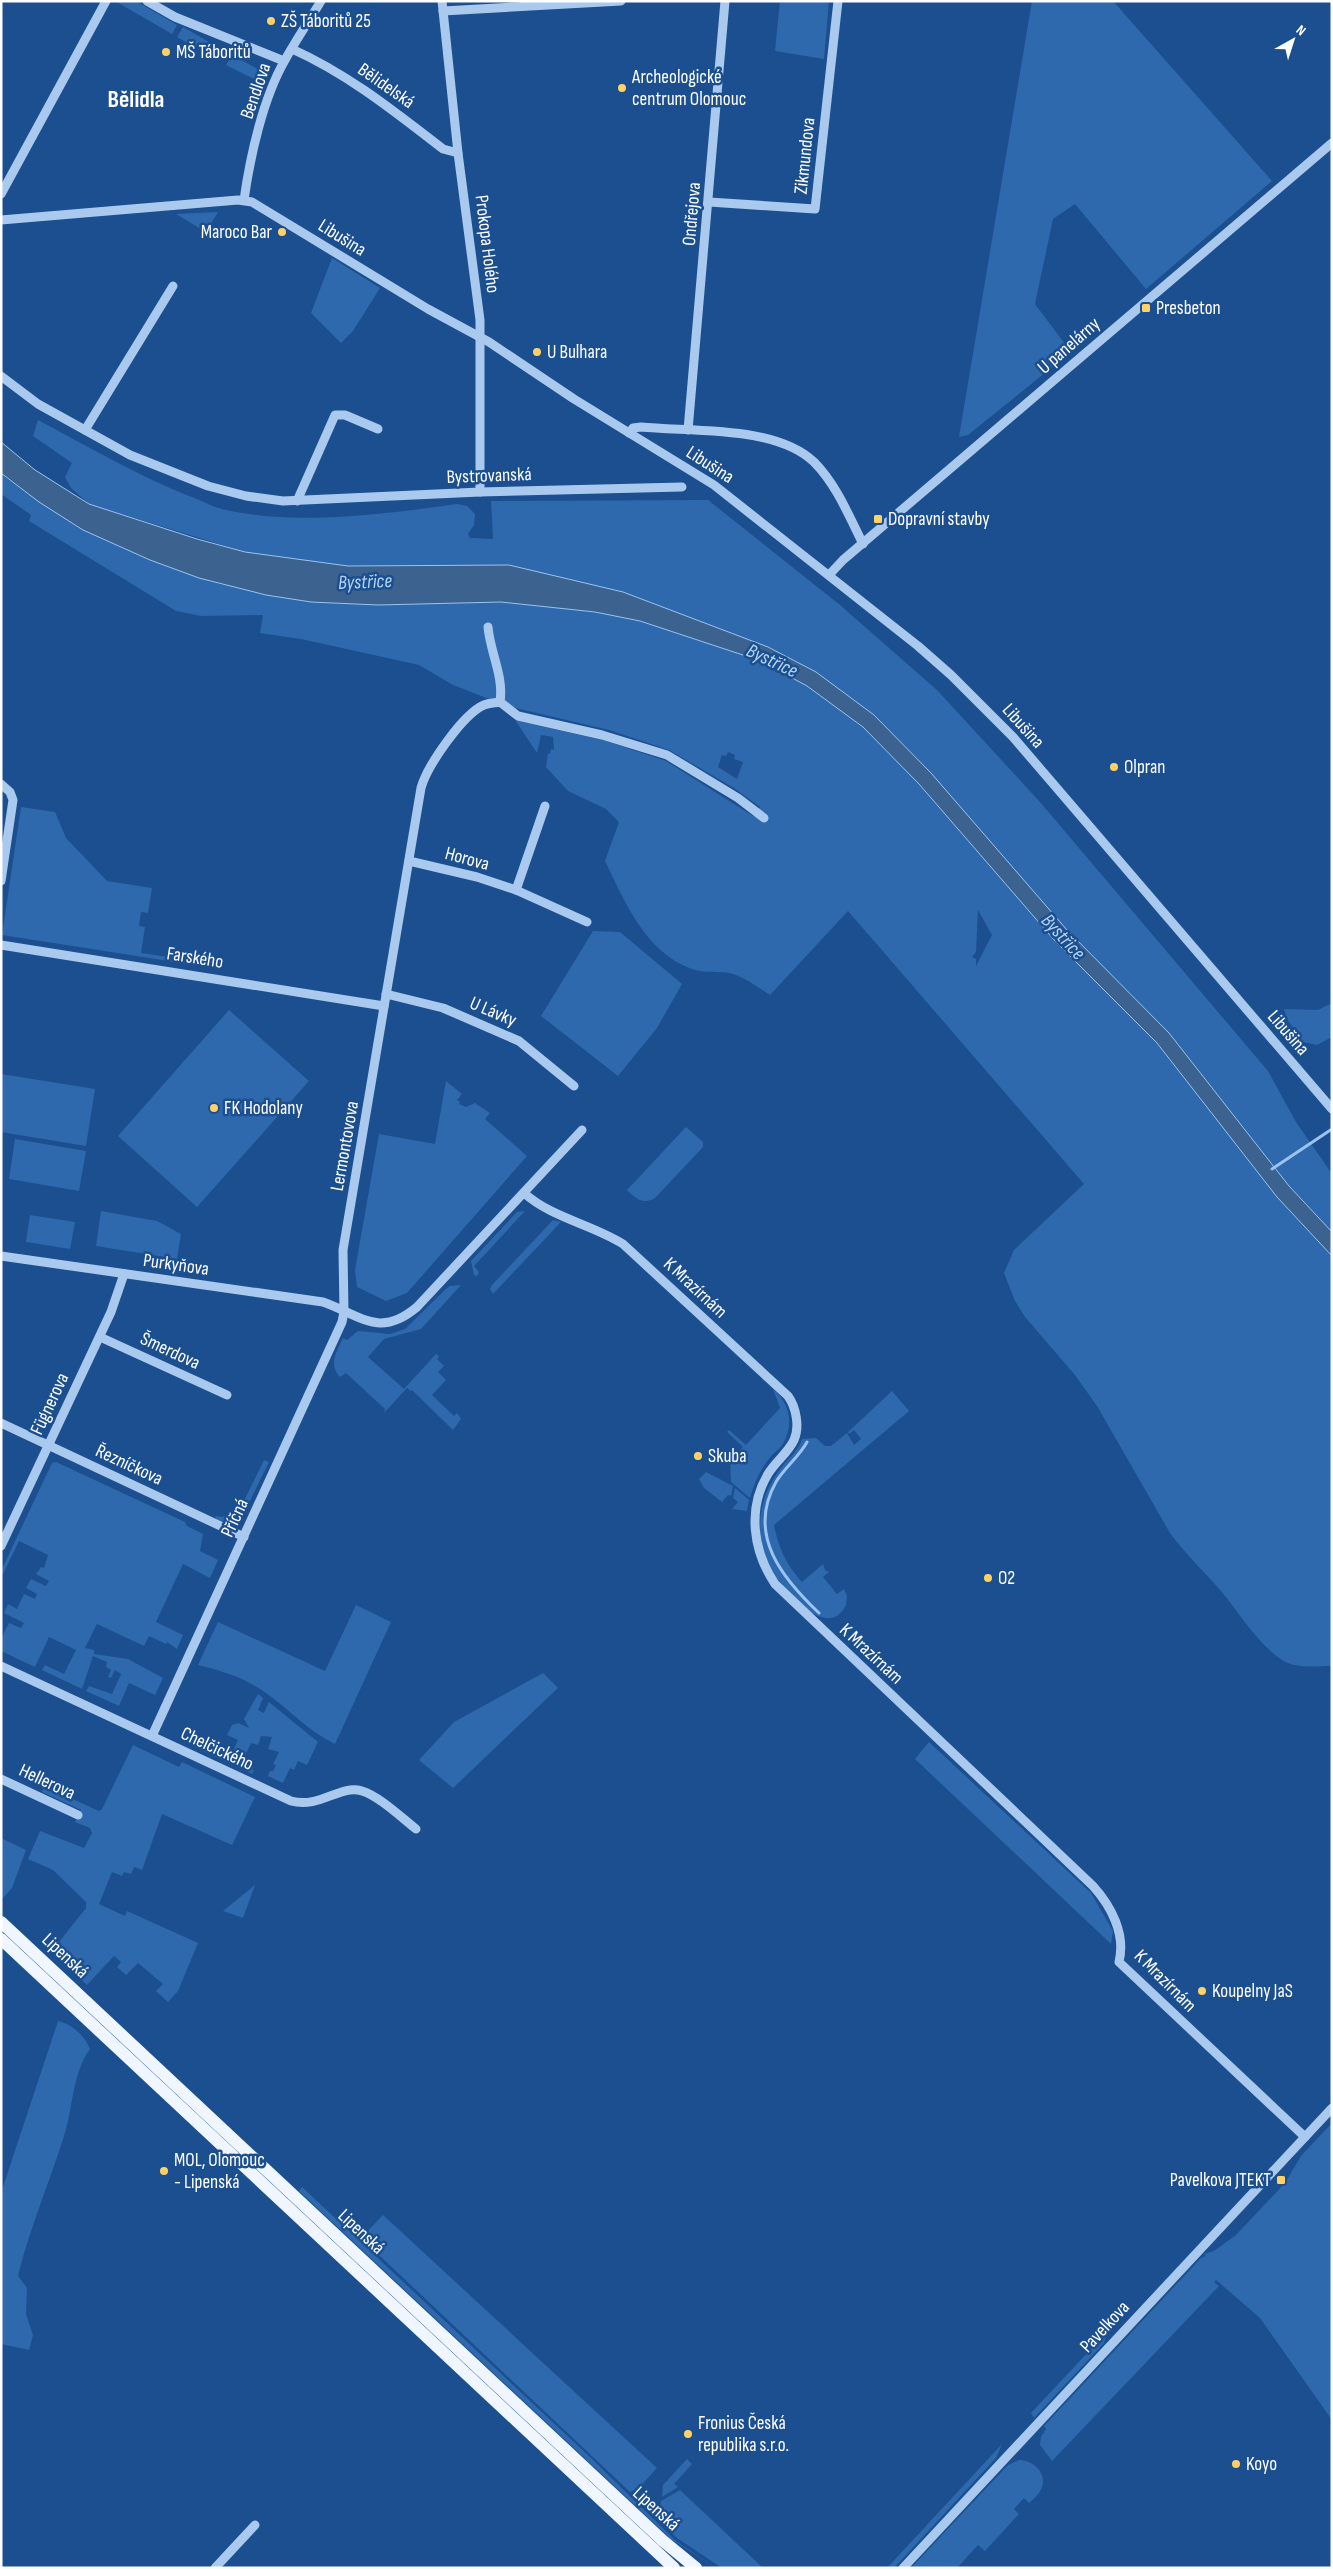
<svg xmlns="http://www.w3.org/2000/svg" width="1333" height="2569" viewBox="0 0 1333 2569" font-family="'Sofia Sans Condensed',sans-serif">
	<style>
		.green { fill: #2e69ad; fill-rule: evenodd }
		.water { fill: #3c6290; stroke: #9cc4f0 }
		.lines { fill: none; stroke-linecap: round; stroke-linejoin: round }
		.stream { stroke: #9cc4f0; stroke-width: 3 }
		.minor { stroke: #a9c9ee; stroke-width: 9 }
		.major { stroke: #f0f6ff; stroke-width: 12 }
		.poi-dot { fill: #ffd166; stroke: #1b4f8f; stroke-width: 2 }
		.labels { text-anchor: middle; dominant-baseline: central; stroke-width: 5; stroke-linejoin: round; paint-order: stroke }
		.poi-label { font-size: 19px; fill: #fff; stroke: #1b4f8f; text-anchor: start }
		.street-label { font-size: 19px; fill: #fff; stroke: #1b4f8f }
		.water-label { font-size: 20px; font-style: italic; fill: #b5d3f5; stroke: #1b4f8f }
		.district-label { font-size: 24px; font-weight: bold; fill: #fff; stroke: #1b4f8f }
	</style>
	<rect width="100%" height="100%" fill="#1b4f8f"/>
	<g class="green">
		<path d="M 115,1 L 136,1 L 177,25 L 172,34 Z"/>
		<path d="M 780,1 L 829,1 L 824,59 L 775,51 Z"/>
		<path d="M 1032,1 L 1113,1 L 1272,181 L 1146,289 L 1075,204 L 1053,219 L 1035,304 L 1071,352 L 968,435 L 959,437 Z"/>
		<path d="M 183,27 L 221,49 L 216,59 L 177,37 Z"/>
		<path d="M 232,55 L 265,73 L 262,83 L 226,65 Z"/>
		<path d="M 218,212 L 206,232 L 176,214 Z"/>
		<path d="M 332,258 L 380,288 L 353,331 L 341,343 L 311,313 Z"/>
		<path d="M 38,420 C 89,447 140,477 194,498 C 205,502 215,508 226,510 C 299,526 385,514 457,504 L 467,506 L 475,514 L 474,525 L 468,534 L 470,538 L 493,539 L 491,501 L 708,500 L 840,605 L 937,690 L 1040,802 L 1268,1071 L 1296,1122 L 1332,1174 L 1332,1232 L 1289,1186 L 1169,1033 L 1067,930 L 874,715 L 815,672 L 768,647 L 448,565 L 348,566 L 245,552 L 89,504 L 71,488 L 65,477 L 72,463 L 33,436 Z"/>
		<path d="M 1,473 L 9,480 L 266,595 L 311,602 L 378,605 L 501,602 L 595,612 L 640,621 L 761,661 L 807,686 L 863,727 L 919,784 L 1055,941 L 1157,1043 L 1277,1197 L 1332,1256 L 1332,1666 C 1317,1666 1295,1669 1282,1660 C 1257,1643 1240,1614 1221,1591 C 1204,1571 1185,1554 1170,1533 L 1097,1406 L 1075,1375 L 1025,1317 L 1015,1301 L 1004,1273 L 1014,1250 L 1084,1184 L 848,911 L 770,995 C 759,988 746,978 733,974 C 720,970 705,974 692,969 C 645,952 625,902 605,861 L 619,822 L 606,809 L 568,791 L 546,767 L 548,753 L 550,754 L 551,749 L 554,750 L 553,737 L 541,735 L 537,753 L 515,720 L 606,741 L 666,761 L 753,816 L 760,807 L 734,788 L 669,750 L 609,730 L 507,706 L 453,685 L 419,665 L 301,639 L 260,633 L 263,615 L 201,616 L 176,611 L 29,521 L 31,515 L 1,494 ZM 728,752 L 735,755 L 734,759 L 743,762 L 737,779 L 718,767 L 722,755 L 726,756 ZM 978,910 L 992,935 L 976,966 L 976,959 L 972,957 L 976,952 Z"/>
		<path d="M 21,807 L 55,812 L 66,838 L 107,881 L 152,888 L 148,913 L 141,912 L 139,926 L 145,927 L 141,953 L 189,960 L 188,964 L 2,935 Z"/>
		<path d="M 593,931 L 620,932 L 682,984 L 657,1028 L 618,1076 L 541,1016 Z"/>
		<path d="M 1332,1003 L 1332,1037 L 1317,1045 L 1303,1042 L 1287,1019 L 1284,1009 L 1318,1010 Z"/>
		<path d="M 229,1010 L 309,1081 L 197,1207 L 118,1136 Z"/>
		<path d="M 1,1074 L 95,1089 L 86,1146 L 1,1132 Z"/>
		<path d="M 446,1081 L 462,1094 L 457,1100 L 460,1102 L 459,1104 L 466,1107 L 475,1103 L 490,1113 L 485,1119 L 527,1156 L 407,1293 L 386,1301 L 357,1287 L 355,1270 L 379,1134 L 435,1144 Z"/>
		<path d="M 686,1127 L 703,1142 L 703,1147 L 655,1198 C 643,1205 636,1199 627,1190 Z"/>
		<path d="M 15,1139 L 86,1151 L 79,1191 L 9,1179 Z"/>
		<path d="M 101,1211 L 157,1221 L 181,1234 L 177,1259 L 96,1246 Z"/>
		<path d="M 525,1211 L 474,1266 L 479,1272 L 477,1276 L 474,1275 L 471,1261 L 517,1212 Z"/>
		<path d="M 30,1215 L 75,1222 L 70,1249 L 26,1242 Z"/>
		<path d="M 553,1220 L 561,1222 L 493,1294 L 490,1289 L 492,1285 Z"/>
		<path d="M 461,1285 L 421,1329 L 384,1339 L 368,1357 L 404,1389 L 436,1354 L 439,1356 L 437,1359 L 444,1366 L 438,1372 L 446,1380 L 432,1395 L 454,1416 L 457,1413 L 461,1419 L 453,1430 L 412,1390 L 411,1391 L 407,1388 L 384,1413 L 385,1409 L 346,1373 L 340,1377 C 328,1364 337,1351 343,1338 L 347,1340 L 358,1331 L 390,1334 L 405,1329 L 446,1289 L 450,1286 Z"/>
		<path d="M 773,1389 C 789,1402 794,1423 784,1442 C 781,1448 776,1451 771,1456 C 761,1468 754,1483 750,1498 L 731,1482 L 730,1461 L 743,1447 L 727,1432 L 729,1430 L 746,1445 L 780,1408 Z"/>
		<path d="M 892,1391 L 909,1411 L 774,1525 C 779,1549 786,1564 802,1582 L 823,1564 L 825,1570 L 829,1572 L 823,1577 L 837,1594 L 844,1589 L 847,1596 L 846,1605 C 828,1643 783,1589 772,1571 C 764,1556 760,1540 760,1523 C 761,1500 770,1481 784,1464 C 791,1456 799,1449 802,1439 L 816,1438 L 825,1446 L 831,1446 L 847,1433 L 854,1445 L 861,1439 L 854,1430 L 849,1434 L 848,1432 Z"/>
		<path d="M 264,1460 L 269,1462 L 241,1519 L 230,1524 L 216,1519 L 215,1516 L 222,1517 L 239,1511 Z"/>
		<path d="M 56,1462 L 185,1522 L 187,1526 L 203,1534 L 200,1551 L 218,1560 L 210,1578 L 183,1564 L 156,1622 L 183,1635 L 177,1649 L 167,1642 L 166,1644 L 149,1636 L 144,1646 L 97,1624 L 85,1648 L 94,1650 L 94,1654 L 128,1659 L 163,1678 L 155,1695 L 129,1683 L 119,1706 L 86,1691 L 89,1686 L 112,1694 L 121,1674 L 115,1670 L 111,1678 L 108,1677 L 111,1670 L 106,1667 L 107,1662 L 93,1656 L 82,1689 L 42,1670 L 45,1665 L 64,1674 L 76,1650 L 49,1637 L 35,1667 L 1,1651 C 1,1637 4,1632 9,1623 L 21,1628 L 24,1623 L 4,1613 L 8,1604 L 17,1609 L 24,1594 L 35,1599 L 37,1594 L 26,1588 L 31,1579 L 46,1586 L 49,1581 L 36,1574 L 41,1567 L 44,1568 L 48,1555 L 19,1541 L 1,1578 L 1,1571 L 52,1463 Z"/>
		<path d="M 706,1472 L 733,1486 L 731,1496 L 728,1495 L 722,1502 L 704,1488 L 699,1479 Z"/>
		<path d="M 735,1488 L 749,1500 L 747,1511 L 732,1509 L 738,1502 L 733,1498 Z"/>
		<path d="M 356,1605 L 391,1622 L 335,1744 C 308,1731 290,1710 266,1693 C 245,1678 223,1671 198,1665 L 218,1622 L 325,1671 Z"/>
		<path d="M 543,1673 L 558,1688 L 453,1788 L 419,1760 L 454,1722 Z"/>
		<path d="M 258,1694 L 263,1698 L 258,1710 L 264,1713 L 269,1702 L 318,1742 L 307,1765 L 298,1761 L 294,1770 L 290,1768 L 283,1783 L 268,1776 L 270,1771 L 273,1771 L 276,1765 L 273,1764 L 279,1752 L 268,1749 L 272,1737 L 261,1736 L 258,1745 L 251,1743 L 241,1764 L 254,1770 L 252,1774 L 192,1746 L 194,1742 L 227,1757 L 229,1752 L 232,1753 L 238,1740 L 227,1735 L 232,1725 L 238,1723 L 249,1728 L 244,1719 Z"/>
		<path d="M 929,1742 L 1091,1893 L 1113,1931 L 1111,1944 L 915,1759 Z"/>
		<path d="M 133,1745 L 179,1767 L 182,1762 L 255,1797 L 232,1845 L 162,1814 L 142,1870 L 134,1867 L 131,1874 L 124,1872 L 122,1876 L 112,1872 L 99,1904 L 125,1916 L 127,1911 L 198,1943 L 178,1991 L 168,2002 L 156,1991 L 163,1984 L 138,1963 L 126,1975 L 117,1967 L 121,1962 L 114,1956 L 87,1985 L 51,1952 L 86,1908 L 86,1902 L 53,1870 L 28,1859 L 40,1831 L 84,1848 L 92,1833 L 90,1828 L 75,1822 L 81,1810 L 42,1792 L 44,1786 L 99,1811 L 102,1809 Z"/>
		<path d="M 1,1838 L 26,1850 L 12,1888 L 1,1900 Z"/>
		<path d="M 255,1885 L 243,1918 L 223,1911 Z"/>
		<path d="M 58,2021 C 72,2024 85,2036 90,2049 C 73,2072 73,2106 65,2133 C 50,2181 30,2227 18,2276 L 27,2288 L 26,2314 L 33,2335 L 29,2350 L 1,2344 L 1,2193 Z"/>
		<path d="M 1332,2123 L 1332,2420 L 1260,2318 L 1216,2280 L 1214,2282 L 1219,2286 L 1052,2461 L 1040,2445 L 1041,2437 L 1046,2429 L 1044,2426 L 1201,2258 L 1206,2256 L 1204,2254 L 1214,2251 L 1236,2235 L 1285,2183 L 1301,2156 Z"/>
		<path d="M 302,2187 L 590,2457 L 676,2541 L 716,2568 L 671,2539 L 299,2191 Z"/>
		<path d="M 383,2215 L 657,2468 L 638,2489 L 630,2492 L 361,2238 Z"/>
		<path d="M 1107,2332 L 1104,2343 L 1034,2418 L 1031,2413 Z"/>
		<path d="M 1002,2444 L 996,2458 L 894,2568 L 887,2568 Z"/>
		<path d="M 687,2459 L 692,2464 L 674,2484 L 678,2487 L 662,2497 L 663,2485 Z"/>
		<path d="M 1019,2460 C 1033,2460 1047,2473 1042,2487 C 1040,2493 1034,2499 1029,2503 L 1024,2498 L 1014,2509 L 1019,2514 L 985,2551 L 978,2545 L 957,2568 L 911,2568 L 1008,2465 Z"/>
		<path d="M 680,2490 L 763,2568 L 722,2568 L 677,2538 L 659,2520 L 661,2501 Z"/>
	</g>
	<path class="water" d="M 1,442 L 35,470 L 89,504 L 197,539 L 245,552 L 348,566 L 509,565 L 623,592 L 768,647 L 816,672 L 874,715 L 931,773 L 1067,930 L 1169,1033 L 1289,1186 L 1332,1232 L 1332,1256 L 1277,1197 L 1157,1043 L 1055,941 L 919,784 L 863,727 L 807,686 L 761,661 L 640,621 L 595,612 L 501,602 L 378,605 L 311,602 L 266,595 L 199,578 L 150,560 L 83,530 L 39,502 L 1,473 Z"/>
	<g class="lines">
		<g class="stream">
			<path d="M 1272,1169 L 1332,1129"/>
			<path d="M 807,1442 C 799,1457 784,1468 776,1482 C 746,1535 783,1579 819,1613"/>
		</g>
		<g class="minor">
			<path d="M 147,1 L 175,17 L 284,61"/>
			<path d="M 442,1 L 458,153 L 480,320 L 480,492"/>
			<path d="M 443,11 L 621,1"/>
			<path d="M 292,49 C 348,74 395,112 443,149 L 458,153"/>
			<path d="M 1,194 L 106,1"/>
			<path d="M 244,200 C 250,157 263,98 285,60 C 296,40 309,21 321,1"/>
			<path d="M 709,202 L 815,209 L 838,1"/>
			<path d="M 1,220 L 238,200 L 252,202 L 428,309 L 489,342 L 574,399 L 714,485 L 918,646 L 951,675 L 1013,737 L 1332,1109"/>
			<path d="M 1,376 L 38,404 L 130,455 L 208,486 L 246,496 L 283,501 L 480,492 L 682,487"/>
			<path d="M 85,430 L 173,286"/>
			<path d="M 688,430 L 725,1"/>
			<path d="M 629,433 L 633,428 L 641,427 C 691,432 775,425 814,462 C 836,484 849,516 863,544"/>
			<path d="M 297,501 L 335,415 L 345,415 L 378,429"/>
			<path d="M 829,575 L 843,560 L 1332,143"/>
			<path d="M 488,627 C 490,652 504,676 500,702"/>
			<path d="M 500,702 L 518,716 L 602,735 L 667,755 L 738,798 L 764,818"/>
			<path d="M 1,784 L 10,792 L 13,800 L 1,881"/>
			<path d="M 409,861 L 477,877 L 516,890 L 587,922"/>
			<path d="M 516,890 L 545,806"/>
			<path d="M 1,945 L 384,1006"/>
			<path d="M 386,994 L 443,1008 L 519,1041 L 574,1086"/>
			<path d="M 524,1193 C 552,1218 591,1224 623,1244 L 788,1396 C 796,1407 800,1427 794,1440 C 788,1453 775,1462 768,1474 C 747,1509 753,1551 775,1584 L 1093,1886 C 1111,1906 1126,1934 1119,1962 L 1305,2137"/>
			<path d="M 1,1256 L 323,1302 C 360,1315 379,1339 417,1307 L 582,1130"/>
			<path d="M 100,1337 L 227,1395"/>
			<path d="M 1,1423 L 244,1537"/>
			<path d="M 1,1546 L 111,1312 L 124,1274"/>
			<path d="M 1,1666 L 291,1801 C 320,1809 340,1784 362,1791 C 379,1796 402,1818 416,1829"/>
			<path d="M 152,1736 L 342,1322 L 344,1312 L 343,1250 L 421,788 C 427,766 463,714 484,705 C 489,703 495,703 500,702"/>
			<path d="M 1,1779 L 78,1815"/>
			<path d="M 215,2568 L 255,2525"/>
			<path d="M 903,2568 L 1332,2108"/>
		</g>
		<g class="major">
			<path d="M 1,1922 L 662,2540 L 696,2568"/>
			<path d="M 1,1939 L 674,2568"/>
		</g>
	</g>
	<g class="poi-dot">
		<circle cx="271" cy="21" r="5"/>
		<circle cx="166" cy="52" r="5"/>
		<circle cx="622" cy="88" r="5"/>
		<circle cx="282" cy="232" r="5"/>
		<rect x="1141" y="303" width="10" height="10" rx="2.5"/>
		<circle cx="537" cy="352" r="5"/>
		<rect x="873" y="514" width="10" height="10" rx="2.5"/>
		<circle cx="1114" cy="767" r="5"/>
		<circle cx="214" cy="1108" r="5"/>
		<circle cx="698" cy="1456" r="5"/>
		<circle cx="988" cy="1578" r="5"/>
		<circle cx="1202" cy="1991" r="5"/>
		<circle cx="164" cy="2171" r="5"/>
		<rect x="1276" y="2175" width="10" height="10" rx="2.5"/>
		<circle cx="688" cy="2434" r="5"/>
		<circle cx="1236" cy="2464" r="5"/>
	</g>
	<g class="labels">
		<g class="poi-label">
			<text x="281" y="21">ZŠ Táboritů 25</text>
			<text x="176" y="52">MŠ Táboritů</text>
			<text x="632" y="77">Archeologické<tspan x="632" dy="22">centrum Olomouc</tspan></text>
			<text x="272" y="232" text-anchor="end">Maroco Bar</text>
			<text x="1156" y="308">Presbeton</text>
			<text x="547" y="352">U Bulhara</text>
			<text x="888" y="519">Dopravní stavby</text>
			<text x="1124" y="767">Olpran</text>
			<text x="224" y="1108">FK Hodolany</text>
			<text x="708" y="1456">Skuba</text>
			<text x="998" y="1578">O2</text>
			<text x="1212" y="1991">Koupelny JaS</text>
			<text x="174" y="2160">MOL, Olomouc<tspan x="174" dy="22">- Lipenská</tspan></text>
			<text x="1271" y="2180" text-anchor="end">Pavelkova JTEKT</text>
			<text x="698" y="2423">Fronius Česká<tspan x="698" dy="22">republika s.r.o.</tspan></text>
			<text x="1246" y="2464">Koyo</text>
		</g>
		<g class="street-label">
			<text transform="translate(386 86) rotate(35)">Bělidelská</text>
			<text transform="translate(256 91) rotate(-71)">Bendlova</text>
			<text transform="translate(805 156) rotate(-84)">Zikmundova</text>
			<text transform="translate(692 214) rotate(-85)">Ondřejova</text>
			<text transform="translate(342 238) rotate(32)">Libušina</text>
			<text transform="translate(487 244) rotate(83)">Prokopa Holého</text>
			<text transform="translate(1069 346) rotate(-41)">U panelárny</text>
			<text transform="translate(710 465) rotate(33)">Libušina</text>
			<text transform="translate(489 476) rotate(-2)">Bystrovanská</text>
			<text transform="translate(1023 726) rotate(48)">Libušina</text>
			<text transform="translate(467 859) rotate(15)">Horova</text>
			<text transform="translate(195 958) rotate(9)">Farského</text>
			<text transform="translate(493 1012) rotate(23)">U Lávky</text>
			<text transform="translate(1288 1033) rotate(49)">Libušina</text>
			<text transform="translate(345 1146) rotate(-80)">Lermontovova</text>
			<text transform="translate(176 1265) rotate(8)">Purkyňova</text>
			<text transform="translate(695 1288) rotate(43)">K Mrazírnám</text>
			<text transform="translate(170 1351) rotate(25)">Šmerdova</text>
			<text transform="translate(50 1404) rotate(-65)">Fügnerova</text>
			<text transform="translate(129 1465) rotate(25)">Řezníčkova</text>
			<text transform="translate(235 1518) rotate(-65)">Příčná</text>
			<text transform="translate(871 1654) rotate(43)">K Mrazírnám</text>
			<text transform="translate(217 1749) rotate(25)">Chelčického</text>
			<text transform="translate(47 1782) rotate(25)">Hellerova</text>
			<text transform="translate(65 1956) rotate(43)">Lipenská</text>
			<text transform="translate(1165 1981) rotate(45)">K Mrazírnám</text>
			<text transform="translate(361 2232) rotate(43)">Lipenská</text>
			<text transform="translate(1105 2327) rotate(-47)">Pavelkova</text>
			<text transform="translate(656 2509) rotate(42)">Lipenská</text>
		</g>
		<g class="water-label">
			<text transform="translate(365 582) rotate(-2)">Bystřice</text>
			<text transform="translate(772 661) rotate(25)">Bystřice</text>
			<text transform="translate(1063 937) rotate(47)">Bystřice</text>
		</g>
		<g class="district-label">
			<text x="136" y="99">Bělidla</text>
		</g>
	</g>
	<rect width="1333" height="2569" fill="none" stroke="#ffffff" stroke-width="5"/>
	<g transform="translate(1293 40) rotate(39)" stroke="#1b4f8f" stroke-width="4" paint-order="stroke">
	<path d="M0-4L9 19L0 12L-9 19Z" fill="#ffffff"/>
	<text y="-8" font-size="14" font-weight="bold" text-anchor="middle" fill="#ffffff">N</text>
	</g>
</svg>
